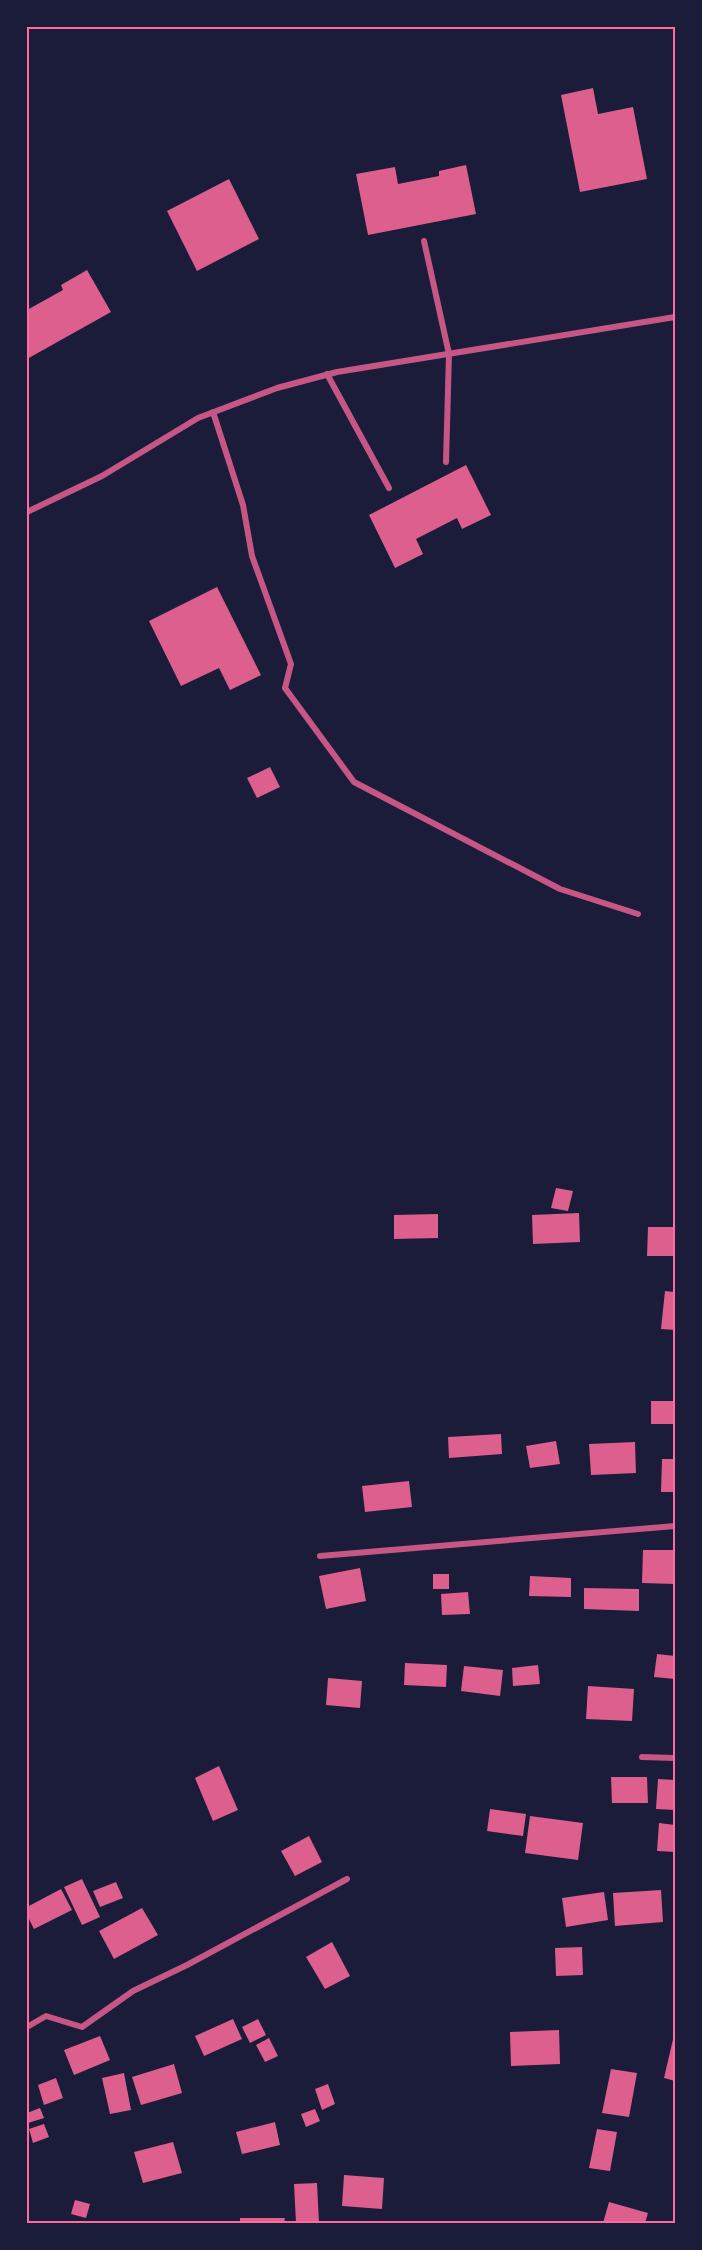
<svg xmlns="http://www.w3.org/2000/svg" width="702" height="2250" viewBox="0 0 702 2250" font-family="'Exo 2',sans-serif">
	<style>
		.building { fill: #dd5f8e }
		.lines { fill: none; stroke-linecap: round; stroke-linejoin: round }
		.minor { stroke: #c65784; stroke-width: 6 }
		.neatline { fill: none; stroke: #ff6b9d; stroke-width: 2 }
	</style>
	<rect width="100%" height="100%" fill="#1b1b3a"/>
	<g class="building">
		<path d="M 593,88 L 598,114 L 633,107 L 647,179 L 580,192 L 561,95 Z"/>
		<path d="M 466,165 L 476,214 L 368,235 L 356,174 L 395,167 L 398,184 L 439,176 L 439,171 Z"/>
		<path d="M 229,179 L 259,239 L 197,271 L 167,211 Z"/>
		<path d="M 87,270 L 111,312 L 27,359 L 27,310 L 63,290 L 61,285 Z"/>
		<path d="M 466,465 L 491,515 L 462,529 L 457,518 L 416,539 L 423,554 L 395,568 L 369,515 Z"/>
		<path d="M 217,587 L 261,675 L 230,690 L 219,668 L 181,686 L 149,621 Z"/>
		<path d="M 270,767 L 280,787 L 257,798 L 247,778 Z"/>
		<path d="M 556,1188 L 573,1191 L 568,1211 L 551,1208 Z"/>
		<path d="M 579,1213 L 580,1242 L 533,1244 L 532,1215 Z"/>
		<path d="M 438,1214 L 438,1238 L 394,1239 L 394,1215 Z"/>
		<path d="M 648,1227 L 675,1227 L 675,1256 L 647,1256 Z"/>
		<path d="M 665,1291 L 675,1292 L 675,1330 L 661,1329 Z"/>
		<rect x="651" y="1401" width="24" height="23"/>
		<path d="M 501,1434 L 502,1454 L 449,1458 L 448,1437 Z"/>
		<path d="M 556,1441 L 560,1464 L 530,1468 L 526,1446 Z"/>
		<path d="M 635,1442 L 636,1473 L 591,1475 L 589,1444 Z"/>
		<path d="M 662,1459 L 675,1459 L 675,1492 L 661,1492 Z"/>
		<path d="M 409,1481 L 412,1507 L 365,1512 L 362,1486 Z"/>
		<path d="M 643,1550 L 675,1550 L 675,1584 L 642,1583 Z"/>
		<path d="M 360,1568 L 366,1601 L 326,1609 L 319,1576 Z"/>
		<rect x="433" y="1574" width="16" height="15"/>
		<path d="M 530,1576 L 571,1578 L 571,1597 L 529,1596 Z"/>
		<path d="M 584,1588 L 639,1589 L 639,1611 L 584,1609 Z"/>
		<path d="M 468,1592 L 470,1614 L 442,1615 L 441,1594 Z"/>
		<path d="M 657,1654 L 675,1656 L 675,1679 L 654,1677 Z"/>
		<path d="M 405,1663 L 447,1665 L 446,1687 L 404,1685 Z"/>
		<path d="M 538,1665 L 540,1684 L 513,1686 L 512,1668 Z"/>
		<path d="M 464,1666 L 503,1670 L 500,1696 L 461,1691 Z"/>
		<path d="M 328,1678 L 362,1681 L 360,1708 L 326,1705 Z"/>
		<path d="M 588,1686 L 634,1689 L 632,1721 L 586,1719 Z"/>
		<path d="M 219,1766 L 238,1810 L 213,1821 L 195,1778 Z"/>
		<path d="M 611,1777 L 647,1777 L 648,1803 L 612,1803 Z"/>
		<path d="M 658,1779 L 675,1780 L 675,1810 L 656,1809 Z"/>
		<path d="M 490,1809 L 526,1814 L 523,1836 L 487,1831 Z"/>
		<path d="M 530,1816 L 583,1823 L 578,1860 L 525,1853 Z"/>
		<path d="M 659,1823 L 675,1825 L 675,1852 L 657,1851 Z"/>
		<path d="M 309,1836 L 322,1862 L 295,1876 L 281,1851 Z"/>
		<path d="M 82,1879 L 100,1917 L 82,1925 L 64,1887 Z"/>
		<path d="M 116,1882 L 123,1898 L 100,1907 L 93,1891 Z"/>
		<path d="M 61,1889 L 72,1910 L 34,1929 L 27,1915 L 27,1907 Z"/>
		<path d="M 661,1890 L 663,1922 L 615,1926 L 613,1893 Z"/>
		<path d="M 604,1892 L 608,1920 L 566,1927 L 562,1898 Z"/>
		<path d="M 142,1908 L 158,1935 L 114,1959 L 99,1931 Z"/>
		<path d="M 332,1942 L 350,1976 L 325,1989 L 306,1957 Z"/>
		<path d="M 582,1947 L 583,1975 L 556,1976 L 555,1948 Z"/>
		<path d="M 233,2019 L 242,2039 L 204,2056 L 195,2036 Z"/>
		<path d="M 258,2019 L 266,2035 L 250,2043 L 242,2027 Z"/>
		<path d="M 559,2030 L 560,2064 L 511,2066 L 510,2032 Z"/>
		<path d="M 674,2035 L 675,2035 L 675,2081 L 664,2078 Z"/>
		<path d="M 100,2036 L 110,2060 L 74,2075 L 64,2050 Z"/>
		<path d="M 269,2038 L 278,2056 L 265,2062 L 256,2045 Z"/>
		<path d="M 174,2064 L 182,2093 L 141,2105 L 132,2077 Z"/>
		<path d="M 611,2069 L 637,2073 L 629,2117 L 602,2113 Z"/>
		<path d="M 124,2073 L 131,2110 L 110,2114 L 102,2078 Z"/>
		<path d="M 56,2078 L 63,2098 L 44,2105 L 38,2085 Z"/>
		<path d="M 328,2084 L 335,2104 L 322,2110 L 315,2089 Z"/>
		<path d="M 40,2108 L 44,2118 L 28,2123 L 27,2113 Z"/>
		<path d="M 315,2109 L 320,2121 L 306,2127 L 301,2114 Z"/>
		<path d="M 275,2122 L 280,2145 L 242,2154 L 236,2132 Z"/>
		<path d="M 44,2124 L 49,2137 L 33,2143 L 29,2129 Z"/>
		<path d="M 597,2129 L 617,2132 L 610,2171 L 589,2168 Z"/>
		<path d="M 173,2142 L 182,2173 L 143,2183 L 134,2152 Z"/>
		<path d="M 344,2175 L 384,2178 L 382,2209 L 342,2206 Z"/>
		<path d="M 317,2183 L 319,2223 L 296,2223 L 294,2184 Z"/>
		<path d="M 75,2200 L 90,2204 L 86,2218 L 71,2214 Z"/>
		<path d="M 609,2202 L 648,2213 L 645,2223 L 603,2223 Z"/>
		<path d="M 240,2218 L 285,2218 L 284,2223 L 240,2223 Z"/>
	</g>
	<g class="lines">
		<g class="minor">
			<path d="M 424,241 L 449,354 L 446,462"/>
			<path d="M 327,374 L 389,488"/>
			<path d="M 213,412 L 243,505 L 252,556 L 291,664 L 285,688 L 354,782 L 560,889 L 638,914"/>
			<path d="M 27,512 L 102,476 L 198,418 L 277,388 L 337,372 L 675,317"/>
			<path d="M 320,1556 L 675,1526"/>
			<path d="M 642,1757 L 675,1758"/>
			<path d="M 27,2027 L 46,2016 L 82,2027 L 133,1991 L 187,1965 L 347,1879"/>
		</g>
	</g>
	<rect width="702" height="2250" fill="none" stroke="#1b1b3a" stroke-width="57"/>
	<rect x="28" y="28" width="646" height="2194" class="neatline"/>
</svg>
